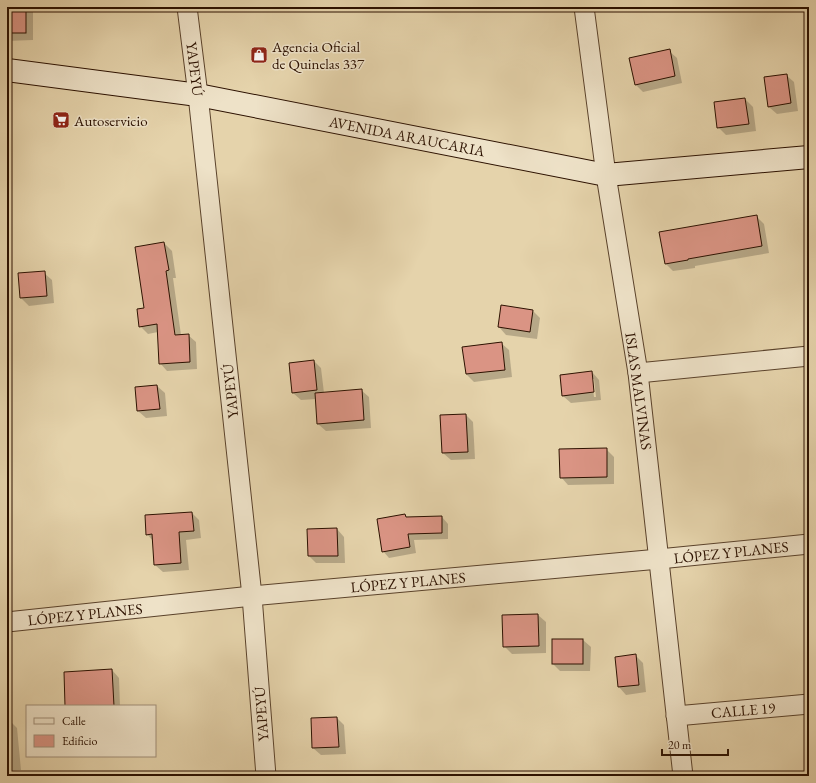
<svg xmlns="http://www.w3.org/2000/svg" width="816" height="783" viewBox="0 0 816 783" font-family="'EB Garamond',serif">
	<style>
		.shadow { fill: #0003; fill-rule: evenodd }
		.building { fill: #da9484; stroke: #2c1100 }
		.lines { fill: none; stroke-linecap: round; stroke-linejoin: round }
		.street-casing { stroke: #5a422b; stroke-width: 21 }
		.secondary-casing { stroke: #2c1100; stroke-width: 24 }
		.street { stroke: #eee2c8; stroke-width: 19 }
		.secondary { stroke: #eee2c8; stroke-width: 22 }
		.labels { text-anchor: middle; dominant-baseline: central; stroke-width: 3; stroke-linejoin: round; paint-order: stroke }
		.poi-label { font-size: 15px; fill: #2c1100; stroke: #eee2c8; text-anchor: start }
		.street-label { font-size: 15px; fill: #2c1100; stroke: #eee2c8 }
	</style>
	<rect width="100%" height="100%" fill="#e5d3ab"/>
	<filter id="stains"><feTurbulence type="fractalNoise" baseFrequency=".005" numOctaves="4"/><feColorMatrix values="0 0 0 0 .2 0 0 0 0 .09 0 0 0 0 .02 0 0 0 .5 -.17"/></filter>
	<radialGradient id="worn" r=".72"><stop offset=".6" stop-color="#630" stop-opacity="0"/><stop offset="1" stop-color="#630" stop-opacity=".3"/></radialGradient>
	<g class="shadow">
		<path d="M 7,7 L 33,7 L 33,40 L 7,41 Z"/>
		<path d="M 669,51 L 677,58 L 682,83 L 643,92 L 635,84 Z"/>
		<path d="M 786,75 L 794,82 L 798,111 L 777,114 L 769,107 Z"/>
		<path d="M 745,99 L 753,107 L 756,131 L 726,135 L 718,127 Z"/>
		<path d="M 756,216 L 764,224 L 769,253 L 695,266 L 695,268 L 673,271 L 666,264 Z"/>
		<path d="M 164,243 L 172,251 L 176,278 L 173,278 L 181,335 L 188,335 L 196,342 L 197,369 L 167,371 L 160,363 L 158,332 L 148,334 L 140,326 Z"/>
		<path d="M 44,273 L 52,280 L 54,303 L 29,306 L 21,298 L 19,277 Z"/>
		<path d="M 532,310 L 540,318 L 537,339 L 506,335 L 499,327 Z"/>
		<path d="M 501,343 L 509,350 L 512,377 L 474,382 L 466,374 L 463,348 Z"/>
		<path d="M 314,361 L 321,368 L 324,393 L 361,390 L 369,397 L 371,428 L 326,431 L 318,424 L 316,399 L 301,400 L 293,393 Z"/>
		<path d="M 592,372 L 599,380 L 601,400 L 571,403 L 563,396 ZM 592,379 L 594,379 L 596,397 L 594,397 Z"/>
		<path d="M 157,386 L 165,393 L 167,416 L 146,418 L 138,411 L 136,388 Z"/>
		<path d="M 466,415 L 473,422 L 475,459 L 451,460 L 443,453 Z"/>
		<path d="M 606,449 L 614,457 L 614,484 L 568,485 L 561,477 Z"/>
		<path d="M 192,513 L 199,520 L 201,538 L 186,540 L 189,570 L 163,572 L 155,565 L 153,541 L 147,534 Z"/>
		<path d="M 405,515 L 407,518 L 442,517 L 448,524 L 448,539 L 414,540 L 416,553 L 389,558 L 383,551 Z"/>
		<path d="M 337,529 L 344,537 L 345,563 L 316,563 L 309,556 Z"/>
		<path d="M 538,615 L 546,622 L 546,653 L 512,654 L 504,646 Z"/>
		<path d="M 553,640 L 583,640 L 591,647 L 590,671 L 560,671 L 553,664 Z"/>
		<path d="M 635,655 L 643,663 L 646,692 L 626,695 L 619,687 L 616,658 Z"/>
		<path d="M 112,670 L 119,678 L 120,706 L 66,706 Z"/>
		<path d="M 337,718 L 344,725 L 346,754 L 321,755 L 313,748 Z"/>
		<path d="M 7,721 L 10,721 L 17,728 L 21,770 L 7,771 Z"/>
	</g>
	<g class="building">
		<rect x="7" y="7" width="19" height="26"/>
		<path d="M 670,49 L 675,76 L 635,85 L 629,58 Z"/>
		<path d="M 787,74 L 791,103 L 768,107 L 764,77 Z"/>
		<path d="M 745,98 L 749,124 L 717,128 L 714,102 Z"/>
		<path d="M 757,215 L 762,246 L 688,259 L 688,260 L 665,264 L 659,232 Z"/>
		<path d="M 164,242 L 169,270 L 166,271 L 175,335 L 189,334 L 190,362 L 159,364 L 157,324 L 139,327 L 137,309 L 144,308 L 135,247 Z"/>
		<path d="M 45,271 L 47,296 L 20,298 L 18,273 Z"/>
		<path d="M 501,305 L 533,310 L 530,332 L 498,327 Z"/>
		<path d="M 502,342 L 505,370 L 466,374 L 462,347 Z"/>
		<path d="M 314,360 L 317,390 L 292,393 L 289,363 Z"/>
		<path d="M 592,371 L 594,392 L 562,396 L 560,375 Z"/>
		<path d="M 157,385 L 160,409 L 137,411 L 135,387 Z"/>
		<path d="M 362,389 L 364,420 L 317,424 L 315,393 Z"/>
		<path d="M 466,414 L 468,452 L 442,453 L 440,415 Z"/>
		<path d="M 607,448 L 607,477 L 560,478 L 559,449 Z"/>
		<path d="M 192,512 L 194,531 L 179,532 L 181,563 L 154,565 L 152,534 L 146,535 L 145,515 Z"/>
		<path d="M 405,514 L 406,517 L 442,516 L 442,533 L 408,534 L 410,547 L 382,552 L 377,519 Z"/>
		<path d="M 337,528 L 338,556 L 308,556 L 307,529 Z"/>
		<path d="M 538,614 L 539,646 L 503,647 L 502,615 Z"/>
		<rect x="552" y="639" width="31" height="25"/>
		<path d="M 636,654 L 639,685 L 618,687 L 615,657 Z"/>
		<path d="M 112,669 L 114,706 L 65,706 L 64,672 Z"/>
		<path d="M 337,717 L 339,747 L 312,748 L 311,718 Z"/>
	</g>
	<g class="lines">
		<g class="street-casing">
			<g id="street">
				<path d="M 187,7 L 198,95 L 252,596 L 266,776"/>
				<path d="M 584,7 L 606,175 L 638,373 L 683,776"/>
				<path d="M 638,373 L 809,356"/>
				<path d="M 7,622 L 252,596 L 659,559 L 809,544"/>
				<path d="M 676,716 L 809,704"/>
			</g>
		</g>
		<g class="secondary-casing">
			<path id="secondary" d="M 7,70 L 198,95 L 606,175 L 809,157"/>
		</g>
		<use href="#street" class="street"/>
		<use href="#secondary" class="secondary"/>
	</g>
	<defs>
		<g id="shop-square" transform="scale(0.9)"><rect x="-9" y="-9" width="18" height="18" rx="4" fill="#8f2418" stroke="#eee2c8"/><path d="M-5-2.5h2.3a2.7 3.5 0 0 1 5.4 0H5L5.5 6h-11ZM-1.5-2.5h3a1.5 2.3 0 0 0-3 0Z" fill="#fff"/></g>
		<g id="supermarket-square" transform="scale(0.9)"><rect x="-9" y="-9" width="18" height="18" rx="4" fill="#8f2418" stroke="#eee2c8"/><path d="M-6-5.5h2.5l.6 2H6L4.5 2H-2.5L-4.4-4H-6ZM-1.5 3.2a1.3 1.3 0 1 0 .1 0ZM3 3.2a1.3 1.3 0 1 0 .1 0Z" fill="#fff"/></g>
	</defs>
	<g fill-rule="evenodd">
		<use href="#shop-square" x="259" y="55"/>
		<use href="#supermarket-square" x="61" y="120"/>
	</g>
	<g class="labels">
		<g class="poi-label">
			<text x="272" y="46">Agencia Oficial<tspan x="272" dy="17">de Quinelas 337</tspan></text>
			<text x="74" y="120">Autoservicio</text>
		</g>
		<g class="street-label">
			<text transform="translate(195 69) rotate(83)">YAPEYÚ</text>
			<text transform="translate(407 136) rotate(11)">AVENIDA ARAUCARIA</text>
			<text transform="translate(230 391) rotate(-96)">YAPEYÚ</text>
			<text transform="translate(639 391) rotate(82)">ISLAS MALVINAS</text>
			<text transform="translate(731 552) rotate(-6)">LÓPEZ Y PLANES</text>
			<text transform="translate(408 582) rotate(-5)">LÓPEZ Y PLANES</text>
			<text transform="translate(85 614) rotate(-6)">LÓPEZ Y PLANES</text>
			<text transform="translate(743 710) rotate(-5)">CALLE 19</text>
			<text transform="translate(261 714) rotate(-94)">YAPEYÚ</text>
		</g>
	</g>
	<rect width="816" height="783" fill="none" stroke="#e5d3ab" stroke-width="24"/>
	<rect x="8" y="8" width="800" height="767" fill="none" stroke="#2c1100" stroke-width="2"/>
	<rect x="12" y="12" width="792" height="759" fill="none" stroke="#2c1100"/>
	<rect x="26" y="705" width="130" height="52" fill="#eee2c8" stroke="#a08e78"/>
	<rect x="34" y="718" width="20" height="6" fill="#eee2c8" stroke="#a08e78"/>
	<text x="62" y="725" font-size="12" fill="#2c1100">Calle</text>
	<rect x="34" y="735" width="20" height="12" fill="#da9484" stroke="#a08e78"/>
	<text x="62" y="745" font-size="12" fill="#2c1100">Edificio</text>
	<path d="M662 749v6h66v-6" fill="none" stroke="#2c1100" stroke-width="2"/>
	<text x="668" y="749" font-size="12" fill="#2c1100" stroke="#eee2c8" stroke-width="3" paint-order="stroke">20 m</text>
	<rect width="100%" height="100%" filter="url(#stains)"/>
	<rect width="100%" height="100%" fill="url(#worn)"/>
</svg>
